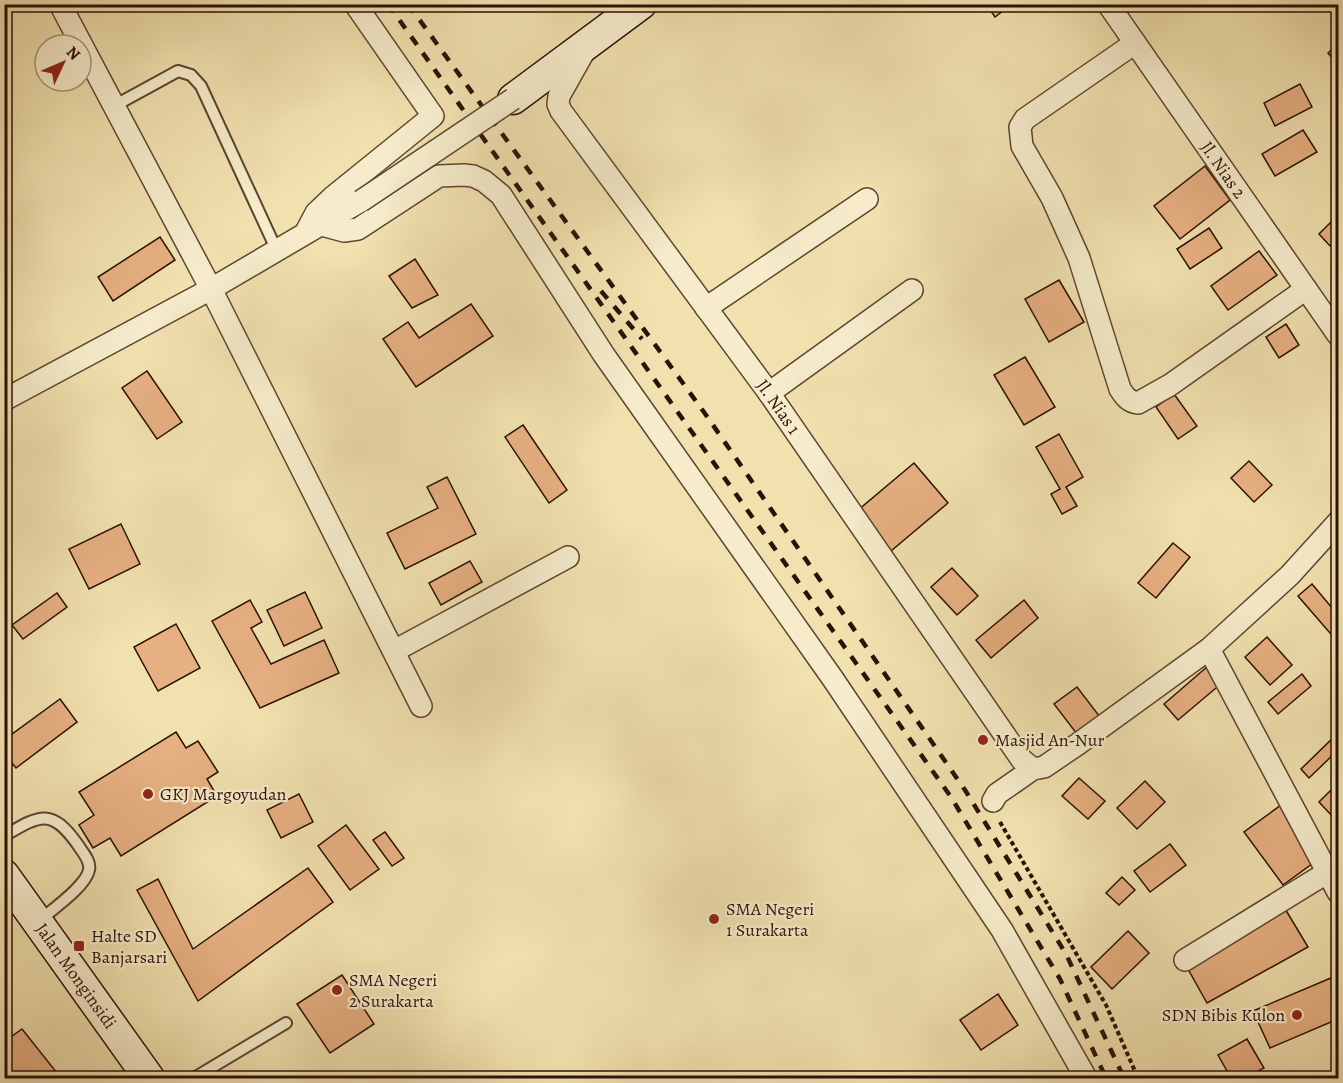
<svg xmlns="http://www.w3.org/2000/svg" width="1343" height="1083" viewBox="0 0 1343 1083" font-family="Alegreya,serif">
	<style>
		.building { fill: #e7b082; stroke: #2b1107; stroke-width: 1.5 }
		.lines { fill: none; stroke-linecap: round; stroke-linejoin: round }
		.lane-casing { stroke: #5c4531; stroke-width: 14 }
		.street-casing { stroke: #5c4531; stroke-width: 24 }
		.secondary-casing { stroke: #2b1107; stroke-width: 33 }
		.path { stroke: #2b1107; stroke-width: 4; stroke-dasharray: 4.5 3; stroke-linecap: butt }
		.lane { stroke: #f6eccb; stroke-width: 10 }
		.street { stroke: #f6eccb; stroke-width: 21 }
		.secondary { stroke: #f6eccb; stroke-width: 30 }
		.rail { stroke: #2b1107; stroke-width: 4.5; stroke-dasharray: 10 10; stroke-linecap: butt }
		.street-bridge-casing { stroke: #5c4531; stroke-width: 24; stroke-linecap: butt }
		.street-bridge { stroke: #f6eccb; stroke-width: 21 }
		.poi-dot { fill: #8f2418; stroke: #f6eccb; stroke-width: 2 }
		.labels { text-anchor: middle; dominant-baseline: central; stroke-width: 4.5; stroke-linejoin: round; paint-order: stroke }
		.street-label { font-size: 18px; fill: #2b1107; stroke: #f6eccb }
		.poi-label { font-size: 18px; fill: #2b1107; stroke: #f6eccb; text-anchor: start }
	</style>
	<rect width="100%" height="100%" fill="#f1e1af"/>
	<filter id="stains"><feTurbulence type="fractalNoise" baseFrequency=".00333" numOctaves="4"/><feColorMatrix values="0 0 0 0 .2 0 0 0 0 .09 0 0 0 0 .02 0 0 0 .5 -.17"/></filter>
	<radialGradient id="worn" r=".72"><stop offset=".6" stop-color="#630" stop-opacity="0"/><stop offset="1" stop-color="#630" stop-opacity=".3"/></radialGradient>
	<g class="building">
		<path d="M 986,4 L 1012,4 L 995,17 Z"/>
		<path d="M 1338,44 L 1338,65 L 1328,53 Z"/>
		<path d="M 1300,84 L 1312,107 L 1275,126 L 1264,103 Z"/>
		<path d="M 1303,130 L 1317,152 L 1275,176 L 1262,154 Z"/>
		<path d="M 1205,166 L 1230,200 L 1180,239 L 1154,206 Z"/>
		<path d="M 1338,215 L 1338,237 L 1330,246 L 1319,234 Z"/>
		<path d="M 1209,228 L 1222,248 L 1190,269 L 1177,249 Z"/>
		<path d="M 160,237 L 175,260 L 113,301 L 98,277 Z"/>
		<path d="M 1259,251 L 1277,275 L 1228,310 L 1211,286 Z"/>
		<path d="M 415,259 L 438,295 L 412,308 L 389,276 Z"/>
		<path d="M 1059,280 L 1084,322 L 1049,342 L 1025,299 Z"/>
		<path d="M 471,304 L 493,336 L 416,387 L 383,339 L 408,322 L 419,338 Z"/>
		<path d="M 1286,324 L 1299,345 L 1279,358 L 1266,337 Z"/>
		<path d="M 1025,357 L 1055,407 L 1024,425 L 994,375 Z"/>
		<path d="M 147,371 L 182,422 L 157,439 L 122,388 Z"/>
		<path d="M 1174,394 L 1197,426 L 1178,439 L 1156,407 Z"/>
		<path d="M 523,425 L 567,490 L 549,503 L 505,437 Z"/>
		<path d="M 1059,434 L 1083,477 L 1066,487 L 1077,506 L 1062,514 L 1051,494 L 1060,489 L 1036,447 Z"/>
		<path d="M 1249,461 L 1272,485 L 1254,502 L 1231,478 Z"/>
		<path d="M 914,463 L 948,503 L 891,551 L 857,511 Z"/>
		<path d="M 447,477 L 476,534 L 405,569 L 387,533 L 438,508 L 427,487 Z"/>
		<path d="M 121,524 L 140,564 L 89,589 L 69,549 Z"/>
		<path d="M 1173,543 L 1190,557 L 1156,598 L 1138,583 Z"/>
		<path d="M 470,561 L 482,582 L 441,605 L 429,583 Z"/>
		<path d="M 952,568 L 978,596 L 957,615 L 931,587 Z"/>
		<path d="M 1312,584 L 1338,615 L 1338,638 L 1336,640 L 1298,596 Z"/>
		<path d="M 305,592 L 322,628 L 284,646 L 267,610 Z"/>
		<path d="M 57,593 L 67,607 L 23,639 L 12,625 Z"/>
		<path d="M 250,600 L 262,622 L 251,628 L 271,664 L 324,640 L 339,673 L 260,708 L 212,621 Z"/>
		<path d="M 1024,600 L 1038,618 L 991,658 L 976,640 Z"/>
		<path d="M 176,624 L 200,668 L 158,691 L 134,647 Z"/>
		<path d="M 1267,637 L 1292,665 L 1270,685 L 1245,657 Z"/>
		<path d="M 1208,666 L 1222,683 L 1178,720 L 1164,704 Z"/>
		<path d="M 1302,674 L 1311,686 L 1278,714 L 1268,702 Z"/>
		<path d="M 1077,687 L 1100,717 L 1077,734 L 1054,704 Z"/>
		<path d="M 60,699 L 77,722 L 16,768 L 4,753 L 4,740 Z"/>
		<path d="M 176,732 L 186,748 L 198,741 L 218,772 L 207,779 L 217,796 L 121,856 L 110,838 L 93,848 L 79,825 L 94,815 L 79,792 Z"/>
		<path d="M 1335,736 L 1338,740 L 1338,750 L 1309,778 L 1301,769 Z"/>
		<path d="M 1079,778 L 1105,801 L 1088,819 L 1062,796 Z"/>
		<path d="M 1145,781 L 1165,802 L 1137,829 L 1117,808 Z"/>
		<path d="M 1338,783 L 1338,812 L 1333,817 L 1319,802 Z"/>
		<path d="M 299,794 L 313,822 L 281,838 L 267,810 Z"/>
		<path d="M 1281,805 L 1320,858 L 1283,885 L 1244,832 Z"/>
		<path d="M 346,825 L 379,869 L 350,890 L 318,846 Z"/>
		<path d="M 385,832 L 404,858 L 392,866 L 373,840 Z"/>
		<path d="M 1170,844 L 1186,865 L 1150,892 L 1134,871 Z"/>
		<path d="M 308,868 L 333,902 L 198,1001 L 137,890 L 158,879 L 193,949 Z"/>
		<path d="M 1122,877 L 1135,890 L 1119,905 L 1106,893 Z"/>
		<path d="M 1284,907 L 1308,947 L 1207,1003 L 1184,962 Z"/>
		<path d="M 1128,931 L 1149,953 L 1112,989 L 1091,967 Z"/>
		<path d="M 342,975 L 374,1024 L 330,1053 L 297,1004 Z"/>
		<path d="M 1338,975 L 1338,1019 L 1270,1048 L 1253,1011 Z"/>
		<path d="M 998,994 L 1018,1025 L 981,1050 L 960,1020 Z"/>
		<path d="M 22,1029 L 61,1078 L 4,1078 L 4,1042 Z"/>
		<path d="M 1247,1039 L 1264,1068 L 1245,1078 L 1231,1078 L 1218,1055 Z"/>
	</g>
	<g class="lines">
		<g class="lane-casing">
			<g id="lane">
				<path d="M 114,106 L 178,71 L 191,75 L 201,86 L 277,251"/>
				<path d="M 4,836 C 40,815 51,807 78,845 C 83,853 91,861 89,870 C 86,886 53,909 40,920"/>
				<path d="M 194,1078 L 286,1023"/>
			</g>
		</g>
		<g class="street-casing">
			<g id="street">
				<path d="M 60,4 L 211,289 L 421,706"/>
				<path id="s1" d="M 1108,4 L 1338,335"/>
				<path d="M 1135,43 L 1025,119 L 1020,127 L 1022,146 L 1052,198 L 1079,258 L 1120,389 C 1125,397 1129,402 1138,403 L 1170,385 L 1306,289"/>
				<path id="s2" d="M 586,48 L 559,96 L 558,104 L 561,111 L 769,393 L 1022,760 L 1033,769"/>
				<path d="M 322,225 L 344,231 L 358,229 L 439,176 L 464,175 L 473,176 L 484,181 L 501,195 L 604,355 L 833,679 L 1002,930 L 1086,1078"/>
				<path d="M 307,230 L 316,213 L 334,196 L 433,116 L 355,4"/>
				<path d="M 706,308 L 867,199"/>
				<path d="M 769,393 L 912,290"/>
				<path d="M 4,400 L 211,289 L 361,201"/>
				<path d="M 1209,649 L 1338,892"/>
				<path d="M 394,651 L 568,557"/>
				<path d="M 993,801 L 997,794 L 1033,769 L 1044,767 L 1078,744 L 1209,649 L 1290,575 L 1338,522"/>
				<path d="M 1185,960 L 1328,872"/>
			</g>
		</g>
		<g class="secondary-casing">
			<g id="secondary">
				<path d="M 513,99 L 641,4"/>
				<path id="s3" d="M 4,875 L 149,1078"/>
			</g>
		</g>
		<path class="path" d="M 1000,822 L 1106,1005 L 1138,1078"/>
		<use href="#lane" class="lane"/>
		<use href="#street" class="street"/>
		<use href="#secondary" class="secondary"/>
		<g class="rail">
			<path d="M 388,4 L 951,797 L 1060,979 L 1106,1078"/>
			<path d="M 408,4 L 706,415 L 965,790 L 1066,954 L 1124,1078"/>
			<path d="M 601,291 L 642,339"/>
		</g>
		<g class="street-bridge-casing">
			<path id="street-bridge" d="M 361,201 L 513,99"/>
		</g>
		<use href="#street-bridge" class="street-bridge"/>
	</g>
	<g class="poi-dot">
		<circle cx="983" cy="740" r="6"/>
		<circle cx="148" cy="794" r="6"/>
		<circle cx="714" cy="919" r="6"/>
		<rect x="73" y="940" width="12" height="12" rx="3"/>
		<circle cx="337" cy="990" r="6"/>
		<circle cx="1297" cy="1015" r="6"/>
	</g>
	<g class="labels">
		<g class="street-label">
			<text stroke="none"><textPath href="#s1" startOffset="202">Jl. Nias 2</textPath></text>
			<text stroke="none"><textPath href="#s2" startOffset="438">Jl. Nias 1</textPath></text>
			<text stroke="none"><textPath href="#s3" startOffset="124">Jalan Monginsidi</textPath></text>
		</g>
		<g class="poi-label">
			<text x="995" y="740">Masjid An-Nur</text>
			<text x="160" y="794">GKJ Margoyudan</text>
			<text x="726" y="909">SMA Negeri<tspan x="726" dy="21">1 Surakarta</tspan></text>
			<text x="91" y="936">Halte SD<tspan x="91" dy="21">Banjarsari</tspan></text>
			<text x="349" y="980">SMA Negeri<tspan x="349" dy="21">2 Surakarta</tspan></text>
			<text x="1285" y="1015" text-anchor="end">SDN Bibis Kulon</text>
		</g>
	</g>
	<rect width="1343" height="1083" fill="none" stroke="#f1e1af" stroke-width="24"/>
	<rect x="6" y="6" width="1331" height="1071" fill="none" stroke="#2b1107" stroke-width="3"/>
	<rect x="12" y="12" width="1319" height="1059" fill="none" stroke="#2b1107" stroke-width="1.5"/>
	<g transform="translate(63 63) rotate(46)"><circle r="28" fill="#f6eccb" stroke="#a5947d" stroke-width="1.5"/>
	<path d="M0-4.5L10 22L0 15L-10 22Z" fill="#8f2418"/>
	<text y="-9" font-size="16" font-weight="bold" text-anchor="middle" fill="#2b1107">N</text>
	</g>
	<rect width="100%" height="100%" filter="url(#stains)"/>
	<rect width="100%" height="100%" fill="url(#worn)"/>
</svg>
